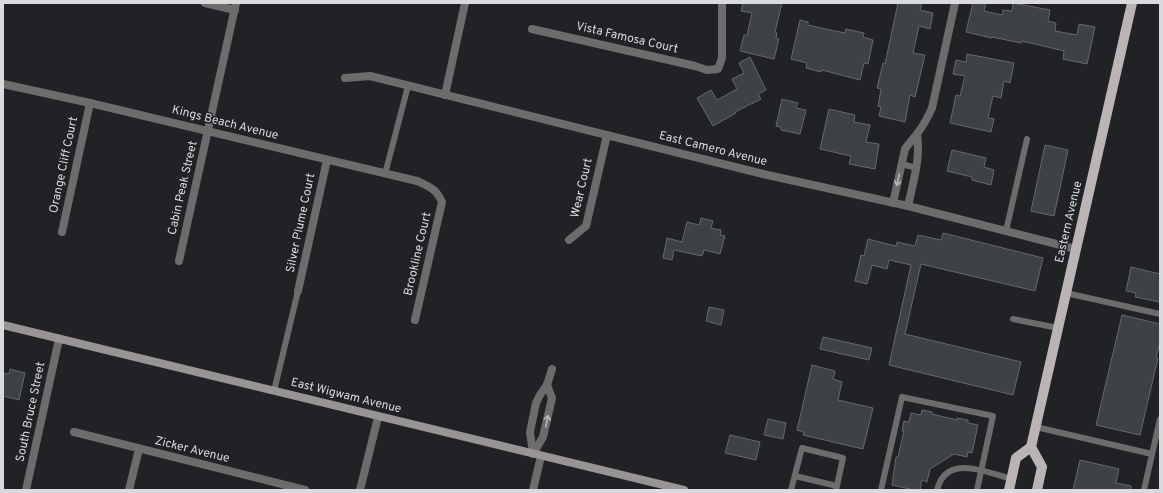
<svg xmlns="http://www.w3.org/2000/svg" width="1163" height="493" viewBox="0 0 1163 493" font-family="Overpass,sans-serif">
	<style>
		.building { fill: #3f4245; stroke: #65686c }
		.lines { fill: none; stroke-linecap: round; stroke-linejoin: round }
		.lane { stroke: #6d6b6b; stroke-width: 6 }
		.street { stroke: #6d6b6b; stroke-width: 8 }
		.secondary { stroke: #989494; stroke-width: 8 }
		.primary { stroke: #bab4b5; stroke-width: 10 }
		.oneway { stroke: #b9b9bb }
		.labels { text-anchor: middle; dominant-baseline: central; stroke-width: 3; stroke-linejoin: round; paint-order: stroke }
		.street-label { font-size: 12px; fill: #d9dadd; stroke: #202226 }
	</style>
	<rect width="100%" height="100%" fill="#202226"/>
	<g class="building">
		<path d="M 743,3 L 782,3 L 775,32 L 777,33 L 776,38 L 779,39 L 774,59 L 740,51 L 744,35 L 747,35 L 752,13 L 741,11 Z"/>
		<path d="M 898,3 L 922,3 L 920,10 L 933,13 L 930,29 L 919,26 L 913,53 L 925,55 L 915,97 L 910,95 L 905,122 L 879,116 L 881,107 L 878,106 L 881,89 L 877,88 L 883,63 L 885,64 Z"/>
		<path d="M 973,3 L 986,3 L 984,11 L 1002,15 L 1003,10 L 1012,11 L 1013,3 L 1050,10 L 1048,21 L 1056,23 L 1055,31 L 1077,35 L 1079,24 L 1095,27 L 1087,64 L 1063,59 L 1064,51 L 1022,41 L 1021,43 L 992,37 L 992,38 L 966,32 Z"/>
		<path d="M 800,20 L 808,22 L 808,25 L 835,31 L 845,33 L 846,29 L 864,33 L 863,37 L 873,40 L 868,64 L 864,63 L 860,80 L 822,70 L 821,72 L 806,68 L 807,63 L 791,59 Z"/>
		<path d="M 967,54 L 1014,63 L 1010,83 L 1004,81 L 1001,98 L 993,96 L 988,118 L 994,119 L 991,132 L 950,123 L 956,95 L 960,96 L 965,76 L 953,74 L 956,60 L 966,62 Z"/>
		<path d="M 750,57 L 766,90 L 758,94 L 761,99 L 735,112 L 736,113 L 713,126 L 697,98 L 711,90 L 717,100 L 737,89 L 732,79 L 744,73 L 739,63 Z"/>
		<path d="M 782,99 L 798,103 L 796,108 L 806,110 L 800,134 L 781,130 L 781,127 L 776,126 Z"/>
		<path d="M 829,109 L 855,115 L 854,122 L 870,125 L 866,142 L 879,144 L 875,169 L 849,164 L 851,156 L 820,149 Z"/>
		<path d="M 1045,145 L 1068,150 L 1054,216 L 1031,211 Z"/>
		<path d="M 952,150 L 986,158 L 984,167 L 994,170 L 991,185 L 972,180 L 972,177 L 947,171 Z"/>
		<path d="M 701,218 L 713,221 L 711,228 L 721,230 L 720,235 L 725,236 L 720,254 L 704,250 L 702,256 L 674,250 L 672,260 L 663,258 L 667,238 L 682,242 L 687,222 L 699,225 Z"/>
		<path d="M 943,233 L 1043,258 L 1035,291 L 921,264 L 905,334 L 1021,362 L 1013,395 L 889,365 L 911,265 L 889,260 L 887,269 L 872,265 L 867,284 L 855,281 L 861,255 L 864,256 L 868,239 L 896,246 L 897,242 L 915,246 L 918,235 L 941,240 Z"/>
		<path d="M 1131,267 L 1160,274 L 1160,302 L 1135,297 L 1136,293 L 1126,291 Z"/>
		<path d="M 709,307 L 724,310 L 721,325 L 706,321 Z"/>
		<path d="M 1122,315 L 1160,324 L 1160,342 L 1156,357 L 1158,358 L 1140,435 L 1096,425 Z"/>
		<path d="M 823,337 L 872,348 L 869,360 L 820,349 Z"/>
		<path d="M 812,365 L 835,371 L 833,379 L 842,382 L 838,400 L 873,408 L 863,449 L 803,435 L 804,432 L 797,430 Z"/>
		<path d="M 10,369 L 25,373 L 19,400 L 3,396 L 3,373 L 9,374 Z"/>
		<path d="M 922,410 L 932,412 L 932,414 L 957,420 L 957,418 L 968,420 L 968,423 L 978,425 L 972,453 L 968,452 L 967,457 L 954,454 L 930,469 L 927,482 L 922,480 L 920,490 L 914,490 L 892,485 L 896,457 L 898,457 L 904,431 L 902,431 L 904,421 L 909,422 L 911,413 L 921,415 Z"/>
		<path d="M 768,419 L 786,423 L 783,439 L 764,435 Z"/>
		<path d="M 730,435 L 760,442 L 756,460 L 725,453 Z"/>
		<path d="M 1080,460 L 1119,469 L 1116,483 L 1131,486 L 1131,490 L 1073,490 Z"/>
	</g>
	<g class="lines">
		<g class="lane">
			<path d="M 902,164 L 916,168"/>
			<path d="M 385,174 L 408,86"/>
			<path d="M 1006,231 L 1027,139"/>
			<path d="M 1066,293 L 1160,314"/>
			<path d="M 1013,319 L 1058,328"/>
			<path d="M 274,391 L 298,291"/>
			<path d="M 1036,427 L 1152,454"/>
			<path d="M 795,476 L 837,486"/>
			<path d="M 791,490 L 802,448 L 843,458 L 836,490"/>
			<path d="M 881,490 L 902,397 L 993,416 L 977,490"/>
			<path d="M 937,490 C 946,453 987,472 1011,479"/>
			<path d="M 1144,490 L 1160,419"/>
		</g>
		<g class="street">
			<path d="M 205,3 L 235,10"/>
			<path d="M 532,29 L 695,66 L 707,70 L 718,69 L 722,58 L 722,3"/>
			<path d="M 345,78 L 370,76 L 763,174 L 908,206 L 1076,249"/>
			<path d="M 3,84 L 90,103 L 417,181 C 430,187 436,189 442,202 L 415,320"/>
			<path d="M 445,95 L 465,3"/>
			<path d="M 893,203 L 905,149 C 909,143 913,139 917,134 C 923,126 928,117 932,108 L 955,3"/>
			<path d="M 908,206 C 913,182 921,158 917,134"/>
			<path d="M 62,232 L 90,103"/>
			<path d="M 569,240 L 586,226 L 607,135"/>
			<path d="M 179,261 L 236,3"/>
			<path d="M 298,291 L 327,160"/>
			<path d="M 74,432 L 305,490"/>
			<path d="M 533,454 L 530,432 L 536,403 L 540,395 L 547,385 L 552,369"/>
			<path d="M 533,454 L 543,437 L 552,398 L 547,385"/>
			<path d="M 26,490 L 59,339"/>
			<path d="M 129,490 L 139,449"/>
			<path d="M 360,490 L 378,417"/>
			<path d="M 533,490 L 541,456"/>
		</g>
		<path class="secondary" d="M 3,325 L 684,490"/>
		<g class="primary">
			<path d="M 1031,447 L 1132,3"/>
			<path d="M 1031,447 L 1042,467 L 1037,490"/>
			<path d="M 1009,490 L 1016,458 L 1031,447"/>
		</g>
	</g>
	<defs><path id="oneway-shaft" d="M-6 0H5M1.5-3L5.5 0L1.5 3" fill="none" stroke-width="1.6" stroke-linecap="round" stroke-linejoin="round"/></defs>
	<g class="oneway">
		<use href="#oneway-shaft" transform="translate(898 180) rotate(103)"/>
		<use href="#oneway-shaft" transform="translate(547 421) rotate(-78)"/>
	</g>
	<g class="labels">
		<g class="street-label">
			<text transform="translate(627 38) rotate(13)">Vista Famosa Court</text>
			<text transform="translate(225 123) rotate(14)">Kings Beach Avenue</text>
			<text transform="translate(713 149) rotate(14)">East Camero Avenue</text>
			<text transform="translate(64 165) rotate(-78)">Orange Cliff Court</text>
			<text transform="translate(183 188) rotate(-77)">Cabin Peak Street</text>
			<text transform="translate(582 188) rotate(-77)">Wear Court</text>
			<text transform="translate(1069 222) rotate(-77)">Eastern Avenue</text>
			<text transform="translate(301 223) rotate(-78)">Silver Plume Court</text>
			<text transform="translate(418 254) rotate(-77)">Brookline Court</text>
			<text transform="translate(346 396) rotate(14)">East Wigwam Avenue</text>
			<text transform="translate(31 412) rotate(-78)">South Bruce Street</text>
			<text transform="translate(192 450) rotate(14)">Zicker Avenue</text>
		</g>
	</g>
	<rect width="1163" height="493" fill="none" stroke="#d9dadd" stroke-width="8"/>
</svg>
